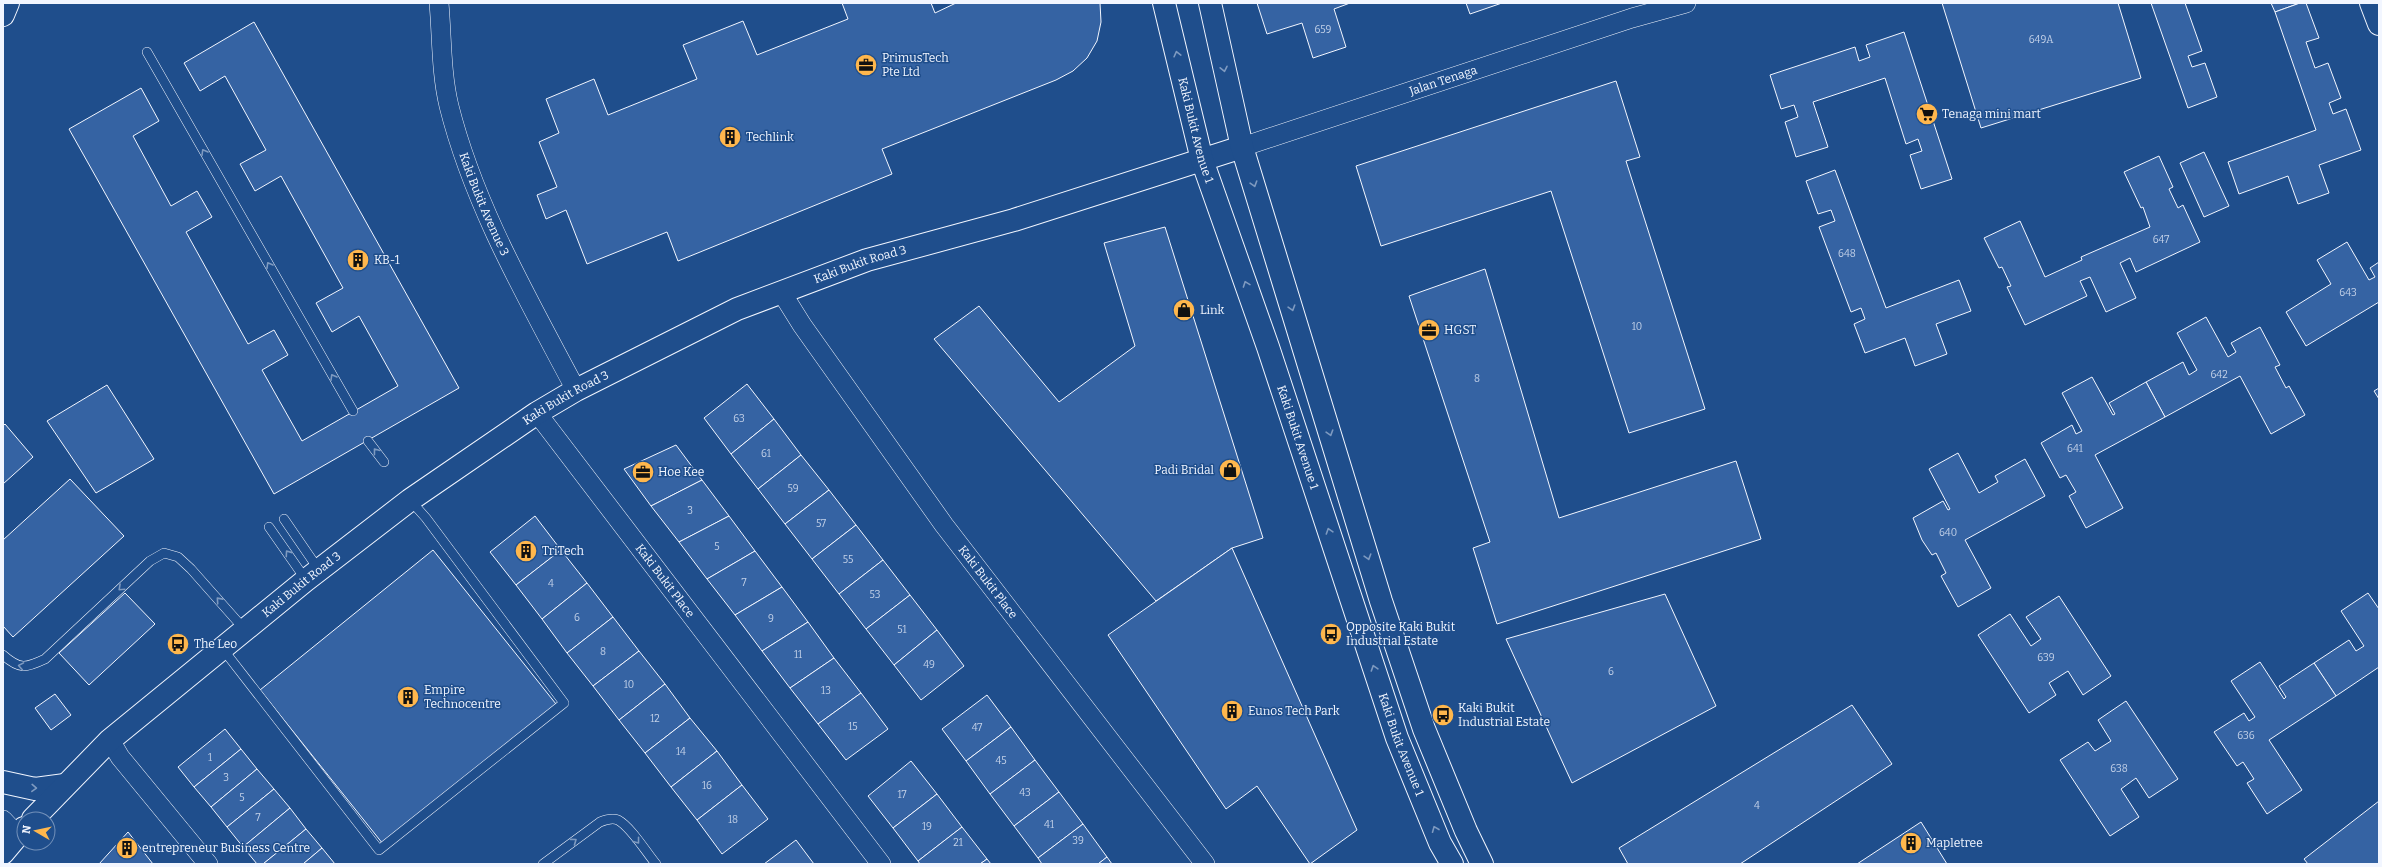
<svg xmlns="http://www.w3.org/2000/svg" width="2382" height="867" viewBox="0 0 2382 867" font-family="Bitter,serif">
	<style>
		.building { fill: #3563a3; stroke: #f2f6ff }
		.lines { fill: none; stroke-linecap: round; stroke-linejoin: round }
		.service-casing { stroke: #f2f6ff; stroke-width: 10 }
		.minor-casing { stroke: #f2f6ff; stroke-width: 20 }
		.tertiary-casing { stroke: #f2f6ff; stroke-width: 24 }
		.secondary-casing { stroke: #f2f6ff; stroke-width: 24 }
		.trunk-casing { stroke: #f2f6ff; stroke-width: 24 }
		.service { stroke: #1f4e8c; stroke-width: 9 }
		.minor { stroke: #1f4e8c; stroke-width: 19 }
		.tertiary { stroke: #1f4e8c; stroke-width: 22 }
		.secondary { stroke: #1f4e8c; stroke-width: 22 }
		.trunk { stroke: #1f4e8c; stroke-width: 22 }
		.oneway { stroke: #7e9ac0 }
		.labels { text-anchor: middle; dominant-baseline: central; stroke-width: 3; stroke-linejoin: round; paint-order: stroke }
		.number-label { font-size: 10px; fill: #c3d1e8 }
		.poi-label { font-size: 12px; fill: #f2f6ff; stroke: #1f4e8c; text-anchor: start }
		.street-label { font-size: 12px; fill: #f2f6ff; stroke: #1f4e8c }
	</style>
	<rect width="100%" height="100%" fill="#1f4e8c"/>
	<g class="building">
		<path d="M 842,3 L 931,3 L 935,13 L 956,3 L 1100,3 L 1101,22 L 1097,41 L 1087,58 L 1073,71 L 1056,80 L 882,149 L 892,174 L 678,261 L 667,232 L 587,264 L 566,210 L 546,219 L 537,195 L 557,187 L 539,142 L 559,133 L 546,99 L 594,79 L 608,115 L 697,79 L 683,45 L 743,21 L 757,55 L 848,19 Z"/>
		<path d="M 1257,3 L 1350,3 L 1334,9 L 1346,47 L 1313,58 L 1302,23 L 1267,34 Z"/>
		<path d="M 1466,3 L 1502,3 L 1470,14 Z"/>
		<path d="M 1942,3 L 2118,3 L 2141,78 L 1981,128 Z"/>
		<path d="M 2151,3 L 2185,3 L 2202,51 L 2188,56 L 2192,67 L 2205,63 L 2217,97 L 2188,108 Z"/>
		<path d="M 2271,3 L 2300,3 L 2275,12 Z"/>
		<path d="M 2300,3 L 2306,3 L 2319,38 L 2306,42 L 2315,68 L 2328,63 L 2341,98 L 2329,103 L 2333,114 L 2346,109 L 2361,150 L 2319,165 L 2329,193 L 2298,204 L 2288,176 L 2239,194 L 2228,162 L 2316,130 L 2275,12 Z"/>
		<path d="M 254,22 L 459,388 L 274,494 L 69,129 L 141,88 L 159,121 L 133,136 L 171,206 L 197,191 L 212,217 L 186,232 L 248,344 L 274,330 L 288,355 L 262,370 L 302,441 L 398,386 L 359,316 L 332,332 L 316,303 L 343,288 L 281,176 L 255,191 L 240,164 L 266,150 L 225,76 L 200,91 L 184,63 Z"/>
		<path d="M 1904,32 L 1952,179 L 1921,189 L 1910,155 L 1922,151 L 1918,139 L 1906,144 L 1885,78 L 1813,102 L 1828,147 L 1796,157 L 1785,122 L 1798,117 L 1794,105 L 1781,109 L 1770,75 L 1855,47 L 1859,61 L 1870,57 L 1866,45 Z"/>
		<path d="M 1616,81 L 1640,157 L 1626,161 L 1705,409 L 1629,433 L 1551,191 L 1381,246 L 1356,166 Z"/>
		<path d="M 2204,152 L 2229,206 L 2204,217 L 2180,163 Z"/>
		<path d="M 2159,156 L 2173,187 L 2169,189 L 2178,208 L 2183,205 L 2200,242 L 2136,272 L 2130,258 L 2120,263 L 2136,298 L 2106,312 L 2090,277 L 2080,281 L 2087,296 L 2025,325 L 2007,287 L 2011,286 L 2002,267 L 1999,268 L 1984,238 L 2020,221 L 2045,277 L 2082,260 L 2081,257 L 2150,227 L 2143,207 L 2141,208 L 2124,172 Z"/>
		<path d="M 1835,170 L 1886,308 L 1959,280 L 1971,311 L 1936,324 L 1947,354 L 1915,366 L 1905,338 L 1865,353 L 1854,324 L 1865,319 L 1861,308 L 1851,312 L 1819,227 L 1835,221 L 1831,210 L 1818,214 L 1806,181 Z"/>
		<path d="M 1165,227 L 1263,538 L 1232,548 L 1156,601 L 934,339 L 979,306 L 1059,402 L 1135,346 L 1104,243 Z"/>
		<path d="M 2347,242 L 2369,280 L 2375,277 L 2370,268 L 2379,262 L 2379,302 L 2306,346 L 2286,312 L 2331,284 L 2317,260 Z"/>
		<path d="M 1485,269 L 1559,518 L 1736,461 L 1761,539 L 1497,624 L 1473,548 L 1490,542 L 1409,296 Z"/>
		<path d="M 2206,317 L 2228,357 L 2236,352 L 2231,343 L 2260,327 L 2280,365 L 2275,367 L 2286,388 L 2289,386 L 2305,415 L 2271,434 L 2240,376 L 2165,417 L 2146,382 L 2183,362 L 2189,375 L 2197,370 L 2177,333 Z"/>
		<path d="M 2092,377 L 2113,415 L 2115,414 L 2109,403 L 2146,382 L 2165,417 L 2095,455 L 2123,508 L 2086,528 L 2069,496 L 2076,492 L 2066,475 L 2060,478 L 2041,443 L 2072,425 L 2076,434 L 2082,431 L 2062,393 Z"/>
		<path d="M 747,384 L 774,419 L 731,454 L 704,418 Z"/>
		<path d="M 107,385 L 154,459 L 96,493 L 47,421 Z"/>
		<path d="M 2379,388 L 2379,399 L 2374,391 Z"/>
		<path d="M 774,419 L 801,455 L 758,489 L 731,454 Z"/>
		<path d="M 5,424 L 33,457 L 3,484 L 3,426 Z"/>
		<path d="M 676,445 L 702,480 L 651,506 L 624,469 Z"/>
		<path d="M 1958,453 L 1979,493 L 1998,482 L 1995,476 L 2025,459 L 2045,496 L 1965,540 L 1991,588 L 1958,607 L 1941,576 L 1946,573 L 1936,553 L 1932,555 L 1922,540 L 1913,518 L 1943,501 L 1948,510 L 1950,509 L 1929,469 Z"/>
		<path d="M 801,455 L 829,490 L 785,524 L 758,489 Z"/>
		<path d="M 70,479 L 124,536 L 13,637 L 3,626 L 3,540 Z"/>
		<path d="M 702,480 L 729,516 L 679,542 L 651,506 Z"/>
		<path d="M 829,490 L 856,525 L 812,559 L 785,524 Z"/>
		<path d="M 535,516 L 561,550 L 516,585 L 490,552 Z"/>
		<path d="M 729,516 L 755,551 L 707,579 L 679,542 Z"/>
		<path d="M 856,525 L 883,560 L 839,594 L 812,559 Z"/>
		<path d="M 1232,548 L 1357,830 L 1310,864 L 1257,786 L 1226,809 L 1108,635 Z"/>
		<path d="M 433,550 L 556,704 L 383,844 L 260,690 Z"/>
		<path d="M 561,550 L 587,583 L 542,619 L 516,585 Z"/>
		<path d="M 755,551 L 782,587 L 735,615 L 707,579 Z"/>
		<path d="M 883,560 L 910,595 L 866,629 L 839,594 Z"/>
		<path d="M 587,583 L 613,617 L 567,653 L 542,619 Z"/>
		<path d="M 782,587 L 808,622 L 762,651 L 735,615 Z"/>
		<path d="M 125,593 L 155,624 L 89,685 L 59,653 Z"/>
		<path d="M 2368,593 L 2379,609 L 2379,667 L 2336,696 L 2314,663 L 2349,640 L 2356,651 L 2364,646 L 2341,611 Z"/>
		<path d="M 1665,594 L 1716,706 L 1572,783 L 1506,639 Z"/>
		<path d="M 910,595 L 937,630 L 894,665 L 866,629 Z"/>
		<path d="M 2059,596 L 2111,676 L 2083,695 L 2068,671 L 2049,683 L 2056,695 L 2029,713 L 1978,635 L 2010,614 L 2031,646 L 2041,639 L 2026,617 Z"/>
		<path d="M 613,617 L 639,651 L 593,686 L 567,653 Z"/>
		<path d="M 808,622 L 834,658 L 790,688 L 762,651 Z"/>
		<path d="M 937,630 L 964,666 L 921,700 L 894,665 Z"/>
		<path d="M 639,651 L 665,684 L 619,720 L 593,686 Z"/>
		<path d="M 834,658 L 861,693 L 818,724 L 790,688 Z"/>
		<path d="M 2260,662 L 2284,699 L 2286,697 L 2279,686 L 2314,663 L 2336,696 L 2269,740 L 2302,790 L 2267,814 L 2247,783 L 2254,779 L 2243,762 L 2237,766 L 2214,732 L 2244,713 L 2249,721 L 2255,717 L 2231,681 Z"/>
		<path d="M 665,684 L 690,718 L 645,753 L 619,720 Z"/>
		<path d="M 861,693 L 888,729 L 846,760 L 818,724 Z"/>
		<path d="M 55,694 L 71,715 L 51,730 L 35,708 Z"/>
		<path d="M 987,695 L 1011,727 L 966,761 L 942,729 Z"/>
		<path d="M 2126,701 L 2178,779 L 2149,798 L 2136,778 L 2121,789 L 2139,817 L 2110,836 L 2060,760 L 2088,742 L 2095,751 L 2111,741 L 2098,720 Z"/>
		<path d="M 1852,705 L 1892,764 L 1740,864 L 1628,864 L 1619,848 Z"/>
		<path d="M 690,718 L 717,751 L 671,787 L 645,753 Z"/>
		<path d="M 1011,727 L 1035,760 L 990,794 L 966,761 Z"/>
		<path d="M 225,729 L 241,749 L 194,787 L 178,767 Z"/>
		<path d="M 241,749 L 257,769 L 211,807 L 194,787 Z"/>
		<path d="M 717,751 L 742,785 L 697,820 L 671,787 Z"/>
		<path d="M 1035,760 L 1059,792 L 1014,826 L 990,794 Z"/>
		<path d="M 911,761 L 937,794 L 893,828 L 868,796 Z"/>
		<path d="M 257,769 L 274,789 L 227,827 L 211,807 Z"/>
		<path d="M 742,785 L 768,819 L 722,854 L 697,820 Z"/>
		<path d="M 274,789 L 290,808 L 243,847 L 227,827 Z"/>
		<path d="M 1059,792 L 1083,824 L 1038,858 L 1014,826 Z"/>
		<path d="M 937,794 L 962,827 L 918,861 L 893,828 Z"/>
		<path d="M 2379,801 L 2379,864 L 2308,864 L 2304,859 Z"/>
		<path d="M 290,808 L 306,829 L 263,864 L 257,864 L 243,847 Z"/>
		<path d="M 1921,822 L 1947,864 L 1857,864 Z"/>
		<path d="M 1083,824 L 1107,857 L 1098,864 L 1042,864 L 1038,858 Z"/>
		<path d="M 962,827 L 987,859 L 980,864 L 920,864 L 918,861 Z"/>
		<path d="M 306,829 L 322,848 L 303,864 L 263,864 Z"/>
		<path d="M 128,832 L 153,864 L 99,864 Z"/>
		<path d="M 796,840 L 814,864 L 764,864 Z"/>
		<path d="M 322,848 L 335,864 L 303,864 Z"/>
		<path d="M 1107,857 L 1112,864 L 1098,864 Z"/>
		<path d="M 987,859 L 991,864 L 980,864 Z"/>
	</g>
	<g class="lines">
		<g class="service-casing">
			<g id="service">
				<path d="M 147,52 L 353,411"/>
				<path d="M 368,441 L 384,462"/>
				<path d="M 284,519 L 319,570"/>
				<path d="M 269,527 L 306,580"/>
				<path d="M 222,648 L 379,850 L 564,703 L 426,518 L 410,500"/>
				<path d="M 3,655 C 20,670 26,668 45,659 L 150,561 L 164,553 L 178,557 L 191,569 L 245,630"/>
				<path d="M 543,864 L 600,822 C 605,820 613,818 618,820 C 631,827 646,852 656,864"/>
			</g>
		</g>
		<g class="minor-casing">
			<g id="minor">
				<path id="s1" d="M 439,3 C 442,37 441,73 449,106 C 474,206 528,299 576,390"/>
				<path id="s2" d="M 1242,147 L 1632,18 L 1686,3"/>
				<path id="s3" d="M 782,293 L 802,325 L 944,525 L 1205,864"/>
				<path id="s4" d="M 537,413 L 881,864"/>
				<path d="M 110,740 L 120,757 L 208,864"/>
				<path d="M 3,820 L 17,835"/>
			</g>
		</g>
		<g class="tertiary-casing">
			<g id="tertiary">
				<path d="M 3,782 L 35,789 L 65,785"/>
				<path id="s5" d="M 33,819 L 110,740 L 306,580 L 410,500 L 537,413 L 576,390 L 737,309 L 867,260 L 1014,220 L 1242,147"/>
				<path d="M 3,853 L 24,828"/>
			</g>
		</g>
		<g class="secondary-casing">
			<g id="secondary">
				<path id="s6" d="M 1164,3 L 1202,160 L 1268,347 L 1397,738 L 1440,843 L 1452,864"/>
				<path d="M 1210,3 L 1242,147 L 1381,601 L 1424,729 L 1466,831 L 1482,864"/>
				<path d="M 2371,3 L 2379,24"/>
			</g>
		</g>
		<g class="trunk-casing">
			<path id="trunk" d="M 3,15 L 8,3"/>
		</g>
		<use href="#service" class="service"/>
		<use href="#minor" class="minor"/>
		<use href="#tertiary" class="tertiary"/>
		<use href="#secondary" class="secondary"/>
		<use href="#trunk" class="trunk"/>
	</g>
	<defs><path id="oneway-chevron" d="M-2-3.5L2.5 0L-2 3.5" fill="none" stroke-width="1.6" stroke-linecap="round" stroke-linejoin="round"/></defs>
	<g class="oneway">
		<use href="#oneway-chevron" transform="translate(1177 54) rotate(-104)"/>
		<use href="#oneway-chevron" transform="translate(1224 69) rotate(78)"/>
		<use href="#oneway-chevron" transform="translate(204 152) rotate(-120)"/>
		<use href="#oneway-chevron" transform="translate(1254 184) rotate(73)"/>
		<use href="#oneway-chevron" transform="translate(269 265) rotate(-120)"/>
		<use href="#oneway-chevron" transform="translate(1246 284) rotate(-110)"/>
		<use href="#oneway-chevron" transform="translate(1292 308) rotate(73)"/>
		<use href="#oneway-chevron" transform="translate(333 377) rotate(-120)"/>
		<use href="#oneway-chevron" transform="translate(1330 433) rotate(73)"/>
		<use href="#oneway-chevron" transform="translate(376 451) rotate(-128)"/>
		<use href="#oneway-chevron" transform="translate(1329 531) rotate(-108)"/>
		<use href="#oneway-chevron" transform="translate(288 553) rotate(-125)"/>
		<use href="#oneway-chevron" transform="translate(1368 557) rotate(73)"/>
		<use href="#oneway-chevron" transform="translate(121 588) rotate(137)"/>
		<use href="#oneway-chevron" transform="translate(219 600) rotate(-132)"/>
		<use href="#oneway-chevron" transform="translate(21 666) rotate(-170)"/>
		<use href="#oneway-chevron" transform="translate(1374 668) rotate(-108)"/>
		<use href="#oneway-chevron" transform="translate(34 788) rotate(2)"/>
		<use href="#oneway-chevron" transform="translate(1435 829) rotate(-112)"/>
		<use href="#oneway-chevron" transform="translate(574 841) rotate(-36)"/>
		<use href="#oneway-chevron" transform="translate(637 841) rotate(52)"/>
	</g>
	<defs>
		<g id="office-disc" transform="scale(1.15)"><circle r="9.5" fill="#ffb74d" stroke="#1f4e8c"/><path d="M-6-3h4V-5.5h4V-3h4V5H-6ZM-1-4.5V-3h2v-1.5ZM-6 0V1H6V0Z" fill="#111"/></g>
		<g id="supermarket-disc" transform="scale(1.15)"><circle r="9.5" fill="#ffb74d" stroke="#1f4e8c"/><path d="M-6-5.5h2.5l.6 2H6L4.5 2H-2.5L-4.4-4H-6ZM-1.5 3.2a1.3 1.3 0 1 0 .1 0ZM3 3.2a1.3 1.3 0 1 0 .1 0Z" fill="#111"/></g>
		<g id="building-disc" transform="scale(1.15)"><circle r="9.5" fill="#ffb74d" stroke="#1f4e8c"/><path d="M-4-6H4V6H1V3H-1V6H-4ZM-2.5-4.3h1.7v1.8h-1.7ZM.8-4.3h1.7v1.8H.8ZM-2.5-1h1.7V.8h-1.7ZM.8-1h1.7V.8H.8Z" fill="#111"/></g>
		<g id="shop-disc" transform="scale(1.15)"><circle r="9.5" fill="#ffb74d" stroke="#1f4e8c"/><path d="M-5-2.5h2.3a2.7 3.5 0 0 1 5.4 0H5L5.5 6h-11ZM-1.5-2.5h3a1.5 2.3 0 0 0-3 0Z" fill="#111"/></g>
		<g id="bus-disc" transform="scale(1.15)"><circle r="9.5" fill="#ffb74d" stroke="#1f4e8c"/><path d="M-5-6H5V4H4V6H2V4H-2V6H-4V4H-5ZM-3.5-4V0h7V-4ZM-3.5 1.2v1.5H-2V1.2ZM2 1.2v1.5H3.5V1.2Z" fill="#111"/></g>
	</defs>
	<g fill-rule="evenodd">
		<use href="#office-disc" x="866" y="65"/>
		<use href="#supermarket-disc" x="1927" y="114"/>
		<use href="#building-disc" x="730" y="137"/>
		<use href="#building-disc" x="358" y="260"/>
		<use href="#shop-disc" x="1184" y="310"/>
		<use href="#office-disc" x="1429" y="330"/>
		<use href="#shop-disc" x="1230" y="470"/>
		<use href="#office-disc" x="643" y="472"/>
		<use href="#building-disc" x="526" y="551"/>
		<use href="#bus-disc" x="1331" y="634"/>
		<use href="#bus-disc" x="178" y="644"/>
		<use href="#building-disc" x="408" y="697"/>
		<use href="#building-disc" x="1232" y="711"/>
		<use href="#bus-disc" x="1443" y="715"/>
		<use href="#building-disc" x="1911" y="843"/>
		<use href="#building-disc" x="127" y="848"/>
	</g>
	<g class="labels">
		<g class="number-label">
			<text x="1323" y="30">659</text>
			<text x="2041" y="40">649A</text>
			<text x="2161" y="240">647</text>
			<text x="1847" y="254">648</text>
			<text x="2348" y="293">643</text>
			<text x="1637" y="327">10</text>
			<text x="2219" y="375">642</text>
			<text x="1477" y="379">8</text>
			<text x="739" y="419">63</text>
			<text x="2075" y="449">641</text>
			<text x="766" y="454">61</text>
			<text x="793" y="489">59</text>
			<text x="690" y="511">3</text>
			<text x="821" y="524">57</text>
			<text x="1948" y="533">640</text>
			<text x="717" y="547">5</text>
			<text x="848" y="560">55</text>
			<text x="744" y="583">7</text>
			<text x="551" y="584">4</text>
			<text x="875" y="595">53</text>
			<text x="577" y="618">6</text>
			<text x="771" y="619">9</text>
			<text x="902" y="630">51</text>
			<text x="603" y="652">8</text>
			<text x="798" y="655">11</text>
			<text x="2046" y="658">639</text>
			<text x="929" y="665">49</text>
			<text x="1611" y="672">6</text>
			<text x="629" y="685">10</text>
			<text x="826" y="691">13</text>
			<text x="655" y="719">12</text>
			<text x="853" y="727">15</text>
			<text x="977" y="728">47</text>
			<text x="2246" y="736">636</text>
			<text x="681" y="752">14</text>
			<text x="210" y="758">1</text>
			<text x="1001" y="761">45</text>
			<text x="2119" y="769">638</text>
			<text x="226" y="778">3</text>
			<text x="707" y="786">16</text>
			<text x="1025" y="793">43</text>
			<text x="902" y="795">17</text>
			<text x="242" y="798">5</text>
			<text x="1757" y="806">4</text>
			<text x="258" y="818">7</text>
			<text x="733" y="820">18</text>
			<text x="1049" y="825">41</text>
			<text x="927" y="827">19</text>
			<text x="1078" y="841">39</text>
			<text x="958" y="843">21</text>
		</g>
		<g class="poi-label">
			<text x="882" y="58">PrimusTech<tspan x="882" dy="14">Pte Ltd</tspan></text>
			<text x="1942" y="114">Tenaga mini mart</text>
			<text x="746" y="137">Techlink</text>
			<text x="374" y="260">KB-1</text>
			<text x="1200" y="310">Link</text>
			<text x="1444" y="330">HGST</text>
			<text x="1214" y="470" text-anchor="end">Padi Bridal</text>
			<text x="658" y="472">Hoe Kee</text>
			<text x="542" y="551">TriTech</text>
			<text x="1346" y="627">Opposite Kaki Bukit<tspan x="1346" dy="14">Industrial Estate</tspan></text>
			<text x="194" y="644">The Leo</text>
			<text x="424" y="690">Empire<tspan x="424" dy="14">Technocentre</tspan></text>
			<text x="1458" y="708">Kaki Bukit<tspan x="1458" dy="14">Industrial Estate</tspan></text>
			<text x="1248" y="711">Eunos Tech Park</text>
			<text x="1926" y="843">Mapletree</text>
			<text x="142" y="848">entrepreneur Business Centre</text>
		</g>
		<g class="street-label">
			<text stroke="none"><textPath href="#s2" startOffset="212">Jalan Tenaga</textPath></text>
			<text stroke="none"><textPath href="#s6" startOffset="131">Kaki Bukit Avenue 1</textPath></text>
			<text stroke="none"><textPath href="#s1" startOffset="208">Kaki Bukit Avenue 3</textPath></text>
			<text stroke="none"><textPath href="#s5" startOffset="1005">Kaki Bukit Road 3</textPath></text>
			<text stroke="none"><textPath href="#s5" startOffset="681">Kaki Bukit Road 3</textPath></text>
			<text stroke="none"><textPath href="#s6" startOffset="455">Kaki Bukit Avenue 1</textPath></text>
			<text stroke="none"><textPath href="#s4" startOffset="211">Kaki Bukit Place</textPath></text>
			<text stroke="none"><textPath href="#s3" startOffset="355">Kaki Bukit Place</textPath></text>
			<text stroke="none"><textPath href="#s5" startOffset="357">Kaki Bukit Road 3</textPath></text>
			<text stroke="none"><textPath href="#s6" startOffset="779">Kaki Bukit Avenue 1</textPath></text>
		</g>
	</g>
	<rect width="2382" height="867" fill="none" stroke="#f2f6ff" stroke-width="8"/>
	<g transform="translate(36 831) rotate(279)"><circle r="19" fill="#1f4e8c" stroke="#7391ba"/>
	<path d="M0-3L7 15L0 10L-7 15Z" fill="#ffb74d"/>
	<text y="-6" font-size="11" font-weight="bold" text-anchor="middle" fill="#f2f6ff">N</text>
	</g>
</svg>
